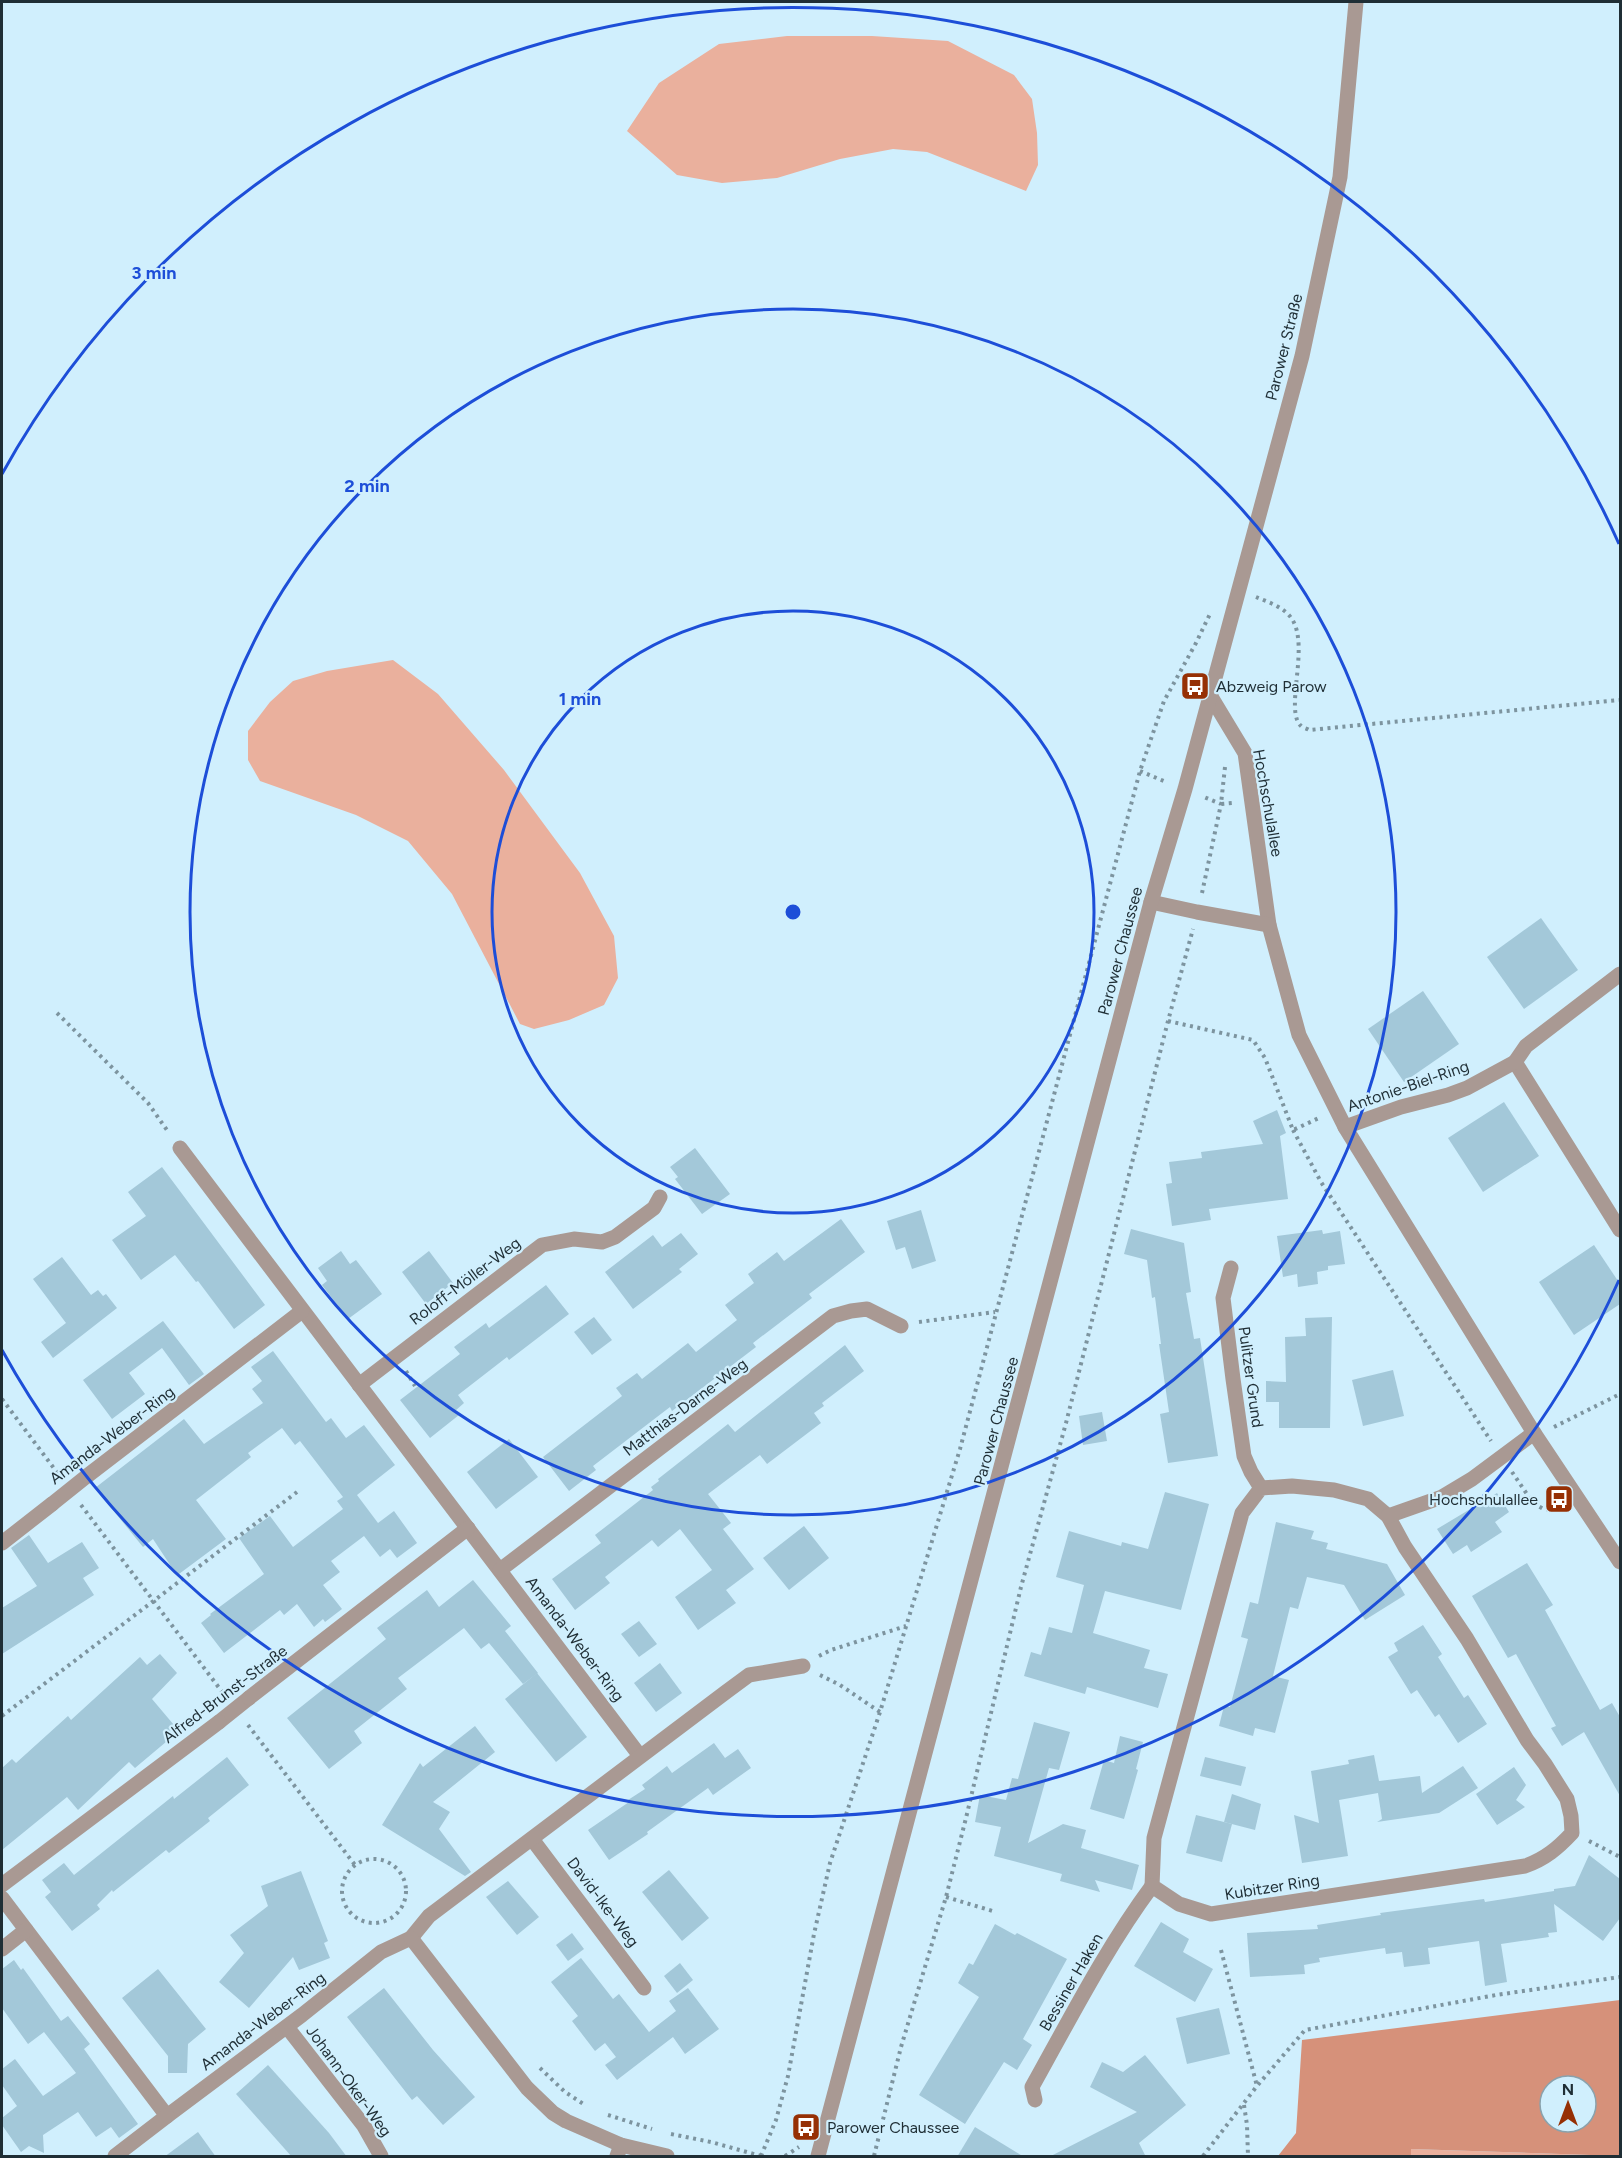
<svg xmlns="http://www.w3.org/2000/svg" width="1622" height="2158" viewBox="0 0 1622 2158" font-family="Figtree,sans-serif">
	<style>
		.green { fill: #eab09d }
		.forest { fill: #d6917a; fill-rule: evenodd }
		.building { fill: #a3c8d9 }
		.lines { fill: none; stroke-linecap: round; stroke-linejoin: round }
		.path { stroke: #7d949f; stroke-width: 4; stroke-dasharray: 3 4.5; stroke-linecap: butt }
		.service { stroke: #a99993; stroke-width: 15 }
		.pedestrian { stroke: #a99993; stroke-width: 15 }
		.minor { stroke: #a99993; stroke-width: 15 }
		.tertiary { stroke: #a99993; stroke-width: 15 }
		.ring { fill: none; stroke: #1d4ed8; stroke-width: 3 }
		.labels { text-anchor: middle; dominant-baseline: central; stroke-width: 4.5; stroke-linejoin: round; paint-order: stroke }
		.street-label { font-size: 16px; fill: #1f2e35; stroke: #d0effd }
		.poi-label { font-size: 16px; fill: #1f2e35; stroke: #d0effd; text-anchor: start }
		.centre { fill: #1d4ed8; stroke: #d0effd; stroke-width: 3 }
		.ring-label { font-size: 18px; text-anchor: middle; font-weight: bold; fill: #1d4ed8; stroke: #d0effd; stroke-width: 4.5; stroke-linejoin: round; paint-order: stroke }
	</style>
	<rect width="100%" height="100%" fill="#d0effd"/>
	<g class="green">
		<path d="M 787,36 L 872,36 L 948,41 L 1014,75 L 1032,99 L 1037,133 L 1038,165 L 1026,191 L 927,152 L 893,149 L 840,159 L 777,178 L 722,183 L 677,175 L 627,131 L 659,83 L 719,44 Z"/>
		<path d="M 393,660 L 438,694 L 504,770 L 580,873 L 614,936 L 618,978 L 604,1005 L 569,1020 L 534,1029 L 520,1024 L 452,894 L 408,841 L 356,815 L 260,781 L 248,760 L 248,731 L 270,702 L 293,681 L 327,671 Z"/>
		<path d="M 1410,2149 L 1620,2156 L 1411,2156 Z"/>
	</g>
	<path class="forest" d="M 1620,2000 L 1620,2156 L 1411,2149 L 1411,2156 L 1278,2156 L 1296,2133 L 1302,2040 ZM 1550,2086 L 1586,2086 L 1586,2122 L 1550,2122 Z"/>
	<g class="building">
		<path d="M 1541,918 L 1578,970 L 1524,1009 L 1487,957 Z"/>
		<path d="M 1423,991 L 1459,1044 L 1404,1082 L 1368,1029 Z"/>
		<path d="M 1504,1102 L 1539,1156 L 1483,1192 L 1448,1138 Z"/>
		<path d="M 1277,1110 L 1286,1133 L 1280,1136 L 1288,1199 L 1209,1209 L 1211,1220 L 1172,1226 L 1166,1184 L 1172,1183 L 1169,1162 L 1202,1158 L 1201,1152 L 1263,1144 L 1253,1121 Z"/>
		<path d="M 695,1148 L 730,1194 L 702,1214 L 675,1179 L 678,1177 L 670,1167 Z"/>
		<path d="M 162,1167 L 265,1305 L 234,1329 L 198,1281 L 196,1282 L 175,1255 L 141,1280 L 112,1240 L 146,1216 L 128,1192 Z"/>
		<path d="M 921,1210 L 936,1261 L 912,1269 L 905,1247 L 896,1250 L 887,1221 Z"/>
		<path d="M 841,1219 L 865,1252 L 809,1294 L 812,1298 L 753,1343 L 756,1347 L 672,1411 L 670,1407 L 593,1466 L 596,1470 L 569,1491 L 543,1457 L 622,1396 L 616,1388 L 637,1373 L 642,1379 L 688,1343 L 696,1352 L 737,1320 L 725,1305 L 754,1283 L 748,1274 L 777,1252 L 784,1261 Z"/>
		<path d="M 1131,1229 L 1184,1243 L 1191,1292 L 1186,1293 L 1194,1339 L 1200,1338 L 1218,1456 L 1168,1463 L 1160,1414 L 1169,1412 L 1159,1344 L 1161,1344 L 1155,1297 L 1152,1298 L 1147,1260 L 1124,1254 Z"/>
		<path d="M 1322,1230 L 1323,1234 L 1340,1231 L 1345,1264 L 1328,1266 L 1328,1270 L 1317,1272 L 1318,1284 L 1298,1287 L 1297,1274 L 1283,1277 L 1277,1236 Z"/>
		<path d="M 681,1233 L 698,1254 L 679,1269 L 682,1272 L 633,1309 L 605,1272 L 653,1235 L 662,1247 Z"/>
		<path d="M 1594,1245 L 1620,1284 L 1620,1304 L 1574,1335 L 1539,1282 Z"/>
		<path d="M 341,1251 L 350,1264 L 356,1260 L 382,1294 L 348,1319 L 322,1285 L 327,1281 L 318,1268 Z"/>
		<path d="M 429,1251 L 453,1283 L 426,1304 L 402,1272 Z"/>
		<path d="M 62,1257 L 91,1295 L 98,1290 L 103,1296 L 106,1294 L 117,1308 L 53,1358 L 41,1342 L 66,1323 L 33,1279 Z"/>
		<path d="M 546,1285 L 569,1314 L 509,1360 L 507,1357 L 458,1395 L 464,1403 L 455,1411 L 459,1415 L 430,1438 L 400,1400 L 460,1354 L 454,1347 L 486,1323 L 489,1328 Z"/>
		<path d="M 594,1317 L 612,1340 L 592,1355 L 574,1332 Z"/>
		<path d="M 1332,1317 L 1330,1428 L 1279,1428 L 1279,1402 L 1266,1402 L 1266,1381 L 1286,1382 L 1285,1337 L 1306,1336 L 1305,1318 Z"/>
		<path d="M 163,1321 L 204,1374 L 189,1385 L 162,1348 L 129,1373 L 145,1394 L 112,1419 L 83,1380 Z"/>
		<path d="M 845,1345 L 864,1371 L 822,1403 L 824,1406 L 814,1413 L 821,1423 L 767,1464 L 760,1455 L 708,1494 L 731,1523 L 723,1529 L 754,1569 L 726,1590 L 736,1603 L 698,1630 L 675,1597 L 712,1570 L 680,1529 L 658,1547 L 652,1540 L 605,1577 L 610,1583 L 575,1610 L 552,1579 L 601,1543 L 595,1535 L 653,1490 L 651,1487 L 659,1481 L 658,1479 L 728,1424 L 735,1432 Z"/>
		<path d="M 273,1351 L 326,1422 L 331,1418 L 346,1438 L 364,1425 L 395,1465 L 357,1495 L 378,1523 L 394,1511 L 417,1543 L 397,1558 L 390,1549 L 380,1557 L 364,1536 L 331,1561 L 340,1572 L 323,1585 L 342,1609 L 325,1622 L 323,1619 L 314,1627 L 297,1604 L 284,1615 L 280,1610 L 224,1653 L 201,1623 L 211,1615 L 210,1614 L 264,1574 L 239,1538 L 270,1516 L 293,1547 L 343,1509 L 337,1501 L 343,1497 L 300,1441 L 295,1445 L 282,1428 L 248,1453 L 251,1457 L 196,1500 L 226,1539 L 179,1574 L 176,1574 L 153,1539 L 143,1547 L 95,1488 L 184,1419 L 204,1444 L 263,1403 L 252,1389 L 262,1381 L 251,1367 Z"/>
		<path d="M 1393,1370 L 1404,1416 L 1363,1426 L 1352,1380 Z"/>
		<path d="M 1102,1412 L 1107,1441 L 1083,1445 L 1079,1416 Z"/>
		<path d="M 509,1439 L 538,1477 L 496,1509 L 467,1472 Z"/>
		<path d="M 1165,1492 L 1209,1504 L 1181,1610 L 1105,1591 L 1093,1633 L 1150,1650 L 1144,1668 L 1168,1674 L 1158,1708 L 1087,1687 L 1085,1694 L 1024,1676 L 1031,1652 L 1041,1655 L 1049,1627 L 1072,1633 L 1084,1585 L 1056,1577 L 1069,1531 L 1121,1546 L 1122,1542 L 1148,1549 Z"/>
		<path d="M 1497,1493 L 1509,1512 L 1495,1522 L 1502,1532 L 1471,1552 L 1467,1545 L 1453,1554 L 1437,1529 Z"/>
		<path d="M 1276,1522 L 1314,1531 L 1311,1539 L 1328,1543 L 1326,1549 L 1387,1564 L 1405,1595 L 1365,1620 L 1344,1585 L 1307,1577 L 1298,1609 L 1290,1607 L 1273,1676 L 1289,1680 L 1275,1733 L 1255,1728 L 1253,1736 L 1219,1726 L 1224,1706 L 1230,1707 L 1248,1639 L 1241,1637 L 1250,1602 L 1258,1604 Z"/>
		<path d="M 804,1526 L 829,1558 L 789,1590 L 763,1558 Z"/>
		<path d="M 29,1535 L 48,1563 L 82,1542 L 99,1568 L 83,1578 L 94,1595 L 2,1654 L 2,1608 L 37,1586 L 11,1548 Z"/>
		<path d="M 1527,1563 L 1553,1605 L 1545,1610 L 1600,1710 L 1612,1703 L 1620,1717 L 1620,1796 L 1584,1732 L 1562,1746 L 1551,1728 L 1556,1726 L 1516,1654 L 1508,1658 L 1472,1596 Z"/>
		<path d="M 473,1580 L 511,1626 L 505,1631 L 538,1673 L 523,1684 L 489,1643 L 481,1649 L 464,1628 L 398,1678 L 407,1689 L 354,1731 L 362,1743 L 329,1769 L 287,1718 L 386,1639 L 377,1628 L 427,1590 L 439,1607 Z"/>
		<path d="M 639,1621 L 657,1644 L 639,1657 L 621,1634 Z"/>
		<path d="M 1423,1625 L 1442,1654 L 1438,1657 L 1464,1698 L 1468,1695 L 1487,1724 L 1458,1743 L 1439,1714 L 1435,1717 L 1417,1690 L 1411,1694 L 1388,1657 L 1398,1651 L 1394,1643 Z"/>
		<path d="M 160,1654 L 177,1673 L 152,1699 L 179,1731 L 135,1768 L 129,1762 L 78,1810 L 67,1797 L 2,1850 L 2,1768 L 12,1759 L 16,1763 L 68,1716 L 71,1720 L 140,1657 L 147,1665 Z"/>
		<path d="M 660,1663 L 682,1693 L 656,1712 L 634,1683 Z"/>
		<path d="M 537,1673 L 587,1737 L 556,1762 L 505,1699 Z"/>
		<path d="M 1034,1722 L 1070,1732 L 1059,1770 L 1049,1768 L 1028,1843 L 1063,1824 L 1086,1830 L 1081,1848 L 1139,1865 L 1132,1890 L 1095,1880 L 1100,1892 L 1060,1881 L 1062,1874 L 994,1856 L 1001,1827 L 975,1822 L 980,1795 L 1006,1800 L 1012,1778 L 1018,1779 Z"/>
		<path d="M 475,1726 L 495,1752 L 433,1802 L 450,1812 L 439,1829 L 471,1872 L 465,1876 L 382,1825 L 420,1763 L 423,1767 Z"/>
		<path d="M 1120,1736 L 1143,1742 L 1136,1769 L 1138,1770 L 1124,1819 L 1090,1809 L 1104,1760 L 1114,1763 Z"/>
		<path d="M 714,1743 L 725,1758 L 738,1749 L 751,1768 L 713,1795 L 708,1788 L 647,1832 L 648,1834 L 609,1860 L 588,1830 L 629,1802 L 628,1800 L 645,1789 L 642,1785 L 667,1766 L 672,1773 Z"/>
		<path d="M 1374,1755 L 1379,1781 L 1420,1776 L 1422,1793 L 1463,1766 L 1478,1788 L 1439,1813 L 1377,1822 L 1382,1819 L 1378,1793 L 1339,1800 L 1348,1856 L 1302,1863 L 1294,1815 L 1319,1823 L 1311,1771 L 1349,1764 L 1348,1760 Z"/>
		<path d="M 227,1757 L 249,1785 L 208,1818 L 210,1821 L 169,1853 L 166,1850 L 113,1892 L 112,1890 L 97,1905 L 100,1909 L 72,1931 L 45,1897 L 51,1892 L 42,1880 L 64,1863 L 74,1875 L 173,1796 L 174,1799 Z"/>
		<path d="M 1205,1757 L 1246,1767 L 1241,1786 L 1200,1776 Z"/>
		<path d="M 1514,1767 L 1526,1785 L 1516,1800 L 1525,1807 L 1497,1825 L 1476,1794 Z"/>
		<path d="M 1232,1794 L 1261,1804 L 1255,1830 L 1224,1822 Z"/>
		<path d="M 1196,1815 L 1232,1824 L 1222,1862 L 1186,1853 Z"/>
		<path d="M 1589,1855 L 1620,1879 L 1620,1918 L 1603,1941 L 1554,1904 L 1557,1932 L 1548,1933 L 1549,1937 L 1501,1944 L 1507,1982 L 1485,1986 L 1479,1941 L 1428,1948 L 1430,1964 L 1404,1967 L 1402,1952 L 1386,1954 L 1385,1948 L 1319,1958 L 1320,1962 L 1304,1965 L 1305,1974 L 1250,1977 L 1247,1933 L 1318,1929 L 1317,1925 L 1381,1915 L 1380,1913 L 1484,1899 L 1485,1902 L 1554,1891 L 1554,1889 L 1575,1886 Z"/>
		<path d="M 669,1870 L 709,1918 L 682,1941 L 642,1892 Z"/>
		<path d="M 301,1871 L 328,1941 L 324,1943 L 330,1958 L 299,1970 L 293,1957 L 249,2008 L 219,1982 L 244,1953 L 230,1935 L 268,1906 L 261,1886 Z"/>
		<path d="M 508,1881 L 539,1917 L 517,1935 L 486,1897 Z"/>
		<path d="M 1161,1922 L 1189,1939 L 1183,1952 L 1213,1969 L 1195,2002 L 1134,1966 Z"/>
		<path d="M 995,1924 L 1015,1935 L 1017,1933 L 1067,1959 L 1023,2039 L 1032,2045 L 1017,2070 L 1004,2062 L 965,2124 L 919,2095 L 979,1997 L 958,1983 L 969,1963 L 973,1965 Z"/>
		<path d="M 572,1933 L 584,1949 L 568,1961 L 556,1945 Z"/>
		<path d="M 581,1958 L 613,1999 L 619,1994 L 649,2032 L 676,2011 L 669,2001 L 688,1988 L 719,2029 L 685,2054 L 673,2037 L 617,2080 L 605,2065 L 616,2057 L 605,2043 L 595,2051 L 572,2021 L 578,2016 L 551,1982 Z"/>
		<path d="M 14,1960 L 21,1970 L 23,1968 L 61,2021 L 68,2016 L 90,2044 L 84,2049 L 138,2124 L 119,2138 L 111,2127 L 96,2137 L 78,2112 L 43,2135 L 44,2153 L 29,2146 L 21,2152 L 2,2125 L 2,2118 L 17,2106 L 2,2085 L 2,2069 L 15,2059 L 43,2096 L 76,2073 L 44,2032 L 28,2044 L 2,2008 L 2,1969 Z"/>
		<path d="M 680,1963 L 693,1980 L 677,1993 L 664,1976 Z"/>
		<path d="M 158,1969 L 206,2029 L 188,2044 L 187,2073 L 168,2073 L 168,2056 L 122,1998 Z"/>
		<path d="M 384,1988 L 433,2050 L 475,2097 L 443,2125 L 417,2096 L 412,2100 L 347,2017 Z"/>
		<path d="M 1219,2008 L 1230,2054 L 1187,2064 L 1176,2018 Z"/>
		<path d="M 1145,2055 L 1186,2105 L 1139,2143 L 1146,2157 L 1049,2157 L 1137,2112 L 1090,2087 L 1102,2062 L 1123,2072 Z"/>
		<path d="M 268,2065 L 329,2133 L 347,2157 L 292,2157 L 236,2094 Z"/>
		<path d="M 975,2127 L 1024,2157 L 957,2157 Z"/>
		<path d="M 198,2132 L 216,2157 L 164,2157 Z"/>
	</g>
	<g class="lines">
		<g class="path">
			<path d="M 1256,597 C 1268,602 1284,607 1292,619 C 1310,647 1284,710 1301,726 C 1301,727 1308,729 1309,730 L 1620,700"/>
			<path d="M 1225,767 L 1221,804 L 1233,803"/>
			<path d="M 1140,771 L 1166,782"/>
			<path d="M 1202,893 L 1221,804 L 1204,797"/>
			<path d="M 57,1013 L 148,1103 L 169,1133"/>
			<path d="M 1168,1021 L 1253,1040 L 1265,1058 L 1293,1130 L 1319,1118"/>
			<path d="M 1293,1130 L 1321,1182 L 1491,1441"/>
			<path d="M 919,1322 L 995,1312"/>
			<path d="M 406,1371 L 415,1386"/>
			<path d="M 2,1399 L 59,1475"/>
			<path d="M 1554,1427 L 1620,1394"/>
			<path d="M 1512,1472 L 1533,1503 L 1545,1510 L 1561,1505"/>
			<path d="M 81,1505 L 223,1693"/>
			<path d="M 819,1656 L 831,1650 L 906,1626"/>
			<path d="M 820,1675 L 840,1685 L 880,1712"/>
			<path d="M 2,1716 L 297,1492"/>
			<path d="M 248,1725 L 355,1865"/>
			<path d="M 1589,1841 L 1620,1857"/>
			<circle cx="374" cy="1891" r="32"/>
			<path d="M 946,1897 L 996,1912"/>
			<path d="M 1221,1950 L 1257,2086"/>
			<path d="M 540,2068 L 565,2092 L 585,2105"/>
			<path d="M 1244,2105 L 1247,2125 L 1248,2156"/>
			<path d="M 608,2115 L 652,2129"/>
			<path d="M 671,2134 L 711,2142 L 761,2156"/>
			<path d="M 761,2156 L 776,2120 L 788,2076 L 814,1934 L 830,1863 L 880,1712 L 960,1449 L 1140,771 L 1164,701 L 1196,643 L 1210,614"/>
			<path d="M 785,2156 L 799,2147"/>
			<path d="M 874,2156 L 901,2047 L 946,1897 L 966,1818 L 1021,1587 L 1066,1423 L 1168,1021 L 1193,929"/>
			<path d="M 1203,2156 L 1257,2086 L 1305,2030 L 1496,1995 L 1620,1977"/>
		</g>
		<path class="service" d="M 617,2156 L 621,2145"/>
		<g class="pedestrian">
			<path d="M 52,1504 L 87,1476"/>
			<path d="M 219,1722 L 249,1698"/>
		</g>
		<g class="minor">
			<path d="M 1210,695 L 1245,753 L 1269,925 L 1299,1035 L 1345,1127 L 1534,1433 L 1620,1562"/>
			<path d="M 1151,902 L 1197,912 L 1269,925"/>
			<path d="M 1620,974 L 1526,1046 L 1515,1062 L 1620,1230"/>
			<path d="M 1345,1127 L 1401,1107 L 1448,1095 L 1467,1088 L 1515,1062"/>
			<path d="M 180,1148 L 640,1756"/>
			<path d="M 1231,1268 L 1223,1298 L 1233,1379 L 1244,1456 L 1251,1472 L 1261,1488"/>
			<path d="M 359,1385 L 542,1245 L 574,1239 L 602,1242 L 615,1237 L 654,1208 L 660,1197"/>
			<path d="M 87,1476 L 302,1311"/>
			<path d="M 1292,1486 L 1334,1490 L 1368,1499 L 1388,1516 L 1405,1547 L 1467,1639 L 1527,1740 L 1545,1764 L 1567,1799 L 1571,1816 L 1572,1833 C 1558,1848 1545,1859 1525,1866 L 1211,1914 L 1179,1904 L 1152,1886 L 1154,1838 L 1242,1513 L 1261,1488 Z"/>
			<path d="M 1388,1516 L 1442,1497 L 1472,1479 L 1534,1433"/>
			<path d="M 2,1543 L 52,1504"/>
			<path d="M 500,1570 L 833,1316 L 851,1311 L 867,1309 L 901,1326"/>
			<path d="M 249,1698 L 468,1528"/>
			<path d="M 532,1839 L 644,1988"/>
			<path d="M 2,1885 L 219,1722"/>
			<path d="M 2,1898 L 167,2116 L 302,2015 L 381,1952 L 411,1938 L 429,1916 L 726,1692 L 749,1675 L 803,1666"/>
			<path d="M 411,1938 L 527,2088 L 553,2113 L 566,2121 L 621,2145 L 667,2156"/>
			<path d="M 2,1949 L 26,1930"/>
			<path d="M 287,2027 L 364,2126 L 381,2156"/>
			<path d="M 1035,2100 L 1032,2087 C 1070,2019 1106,1948 1152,1886"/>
			<path d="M 115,2156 L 167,2116"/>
		</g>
		<path class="tertiary" d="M 818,2156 L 1151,902 L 1185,789 L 1302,356 L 1340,177 L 1356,2"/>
	</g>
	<g class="ring">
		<circle cx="793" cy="912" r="301"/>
		<circle cx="793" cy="912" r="603"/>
		<path d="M1619 1280A904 904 0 0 1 2 1350M2 474A904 904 0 0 1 1619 544"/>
	</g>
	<defs>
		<g id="bus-square" transform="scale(1.5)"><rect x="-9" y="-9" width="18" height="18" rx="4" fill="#963005" stroke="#d0effd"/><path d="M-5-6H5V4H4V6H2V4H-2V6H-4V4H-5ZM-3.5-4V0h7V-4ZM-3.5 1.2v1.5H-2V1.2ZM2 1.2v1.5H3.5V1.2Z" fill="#fff"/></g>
	</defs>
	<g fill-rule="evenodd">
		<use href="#bus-square" x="1195" y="686"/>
		<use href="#bus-square" x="1559" y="1499"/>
		<use href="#bus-square" x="806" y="2127"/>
	</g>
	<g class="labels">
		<g class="street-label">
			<text transform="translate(1284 347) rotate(-76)">Parower Straße</text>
			<text transform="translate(1268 803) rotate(80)">Hochschulallee</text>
			<text transform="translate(1120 951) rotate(-75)">Parower Chaussee</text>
			<text transform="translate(1408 1086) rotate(-19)">Antonie-Biel-Ring</text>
			<text transform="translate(465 1281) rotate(-37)">Roloff-Möller-Weg</text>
			<text transform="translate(1251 1377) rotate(82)">Pulitzer Grund</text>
			<text transform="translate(685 1407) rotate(-37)">Matthias-Darne-Weg</text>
			<text transform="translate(996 1421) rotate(-75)">Parower Chaussee</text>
			<text transform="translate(112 1435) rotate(-37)">Amanda-Weber-Ring</text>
			<text transform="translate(575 1639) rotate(53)">Amanda-Weber-Ring</text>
			<text transform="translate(225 1694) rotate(-37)">Alfred-Brunst-Straße</text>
			<text transform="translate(1272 1887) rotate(-9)">Kubitzer Ring</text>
			<text transform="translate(603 1902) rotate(53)">David-Ike-Weg</text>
			<text transform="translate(1071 1982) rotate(-60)">Bessiner Haken</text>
			<text transform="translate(263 2021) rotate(-37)">Amanda-Weber-Ring</text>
			<text transform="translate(349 2081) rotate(54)">Johann-Oker-Weg</text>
		</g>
		<g class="poi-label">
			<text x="1216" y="686">Abzweig Parow</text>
			<text x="1538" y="1499" text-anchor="end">Hochschulallee</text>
			<text x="827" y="2127">Parower Chaussee</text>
		</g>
	</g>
	<circle cx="793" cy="912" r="9" class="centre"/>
	<g class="ring-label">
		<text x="154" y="279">3 min</text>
		<text x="367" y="492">2 min</text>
		<text x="580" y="705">1 min</text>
	</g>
	<rect width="1622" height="2158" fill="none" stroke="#1f2e35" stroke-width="6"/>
	<g transform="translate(1568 2104)"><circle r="28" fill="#d0effd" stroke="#89a2ad" stroke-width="1.5"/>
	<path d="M0-4.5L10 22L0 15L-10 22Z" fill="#963005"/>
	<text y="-9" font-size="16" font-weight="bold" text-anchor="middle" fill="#1f2e35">N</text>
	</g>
</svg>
